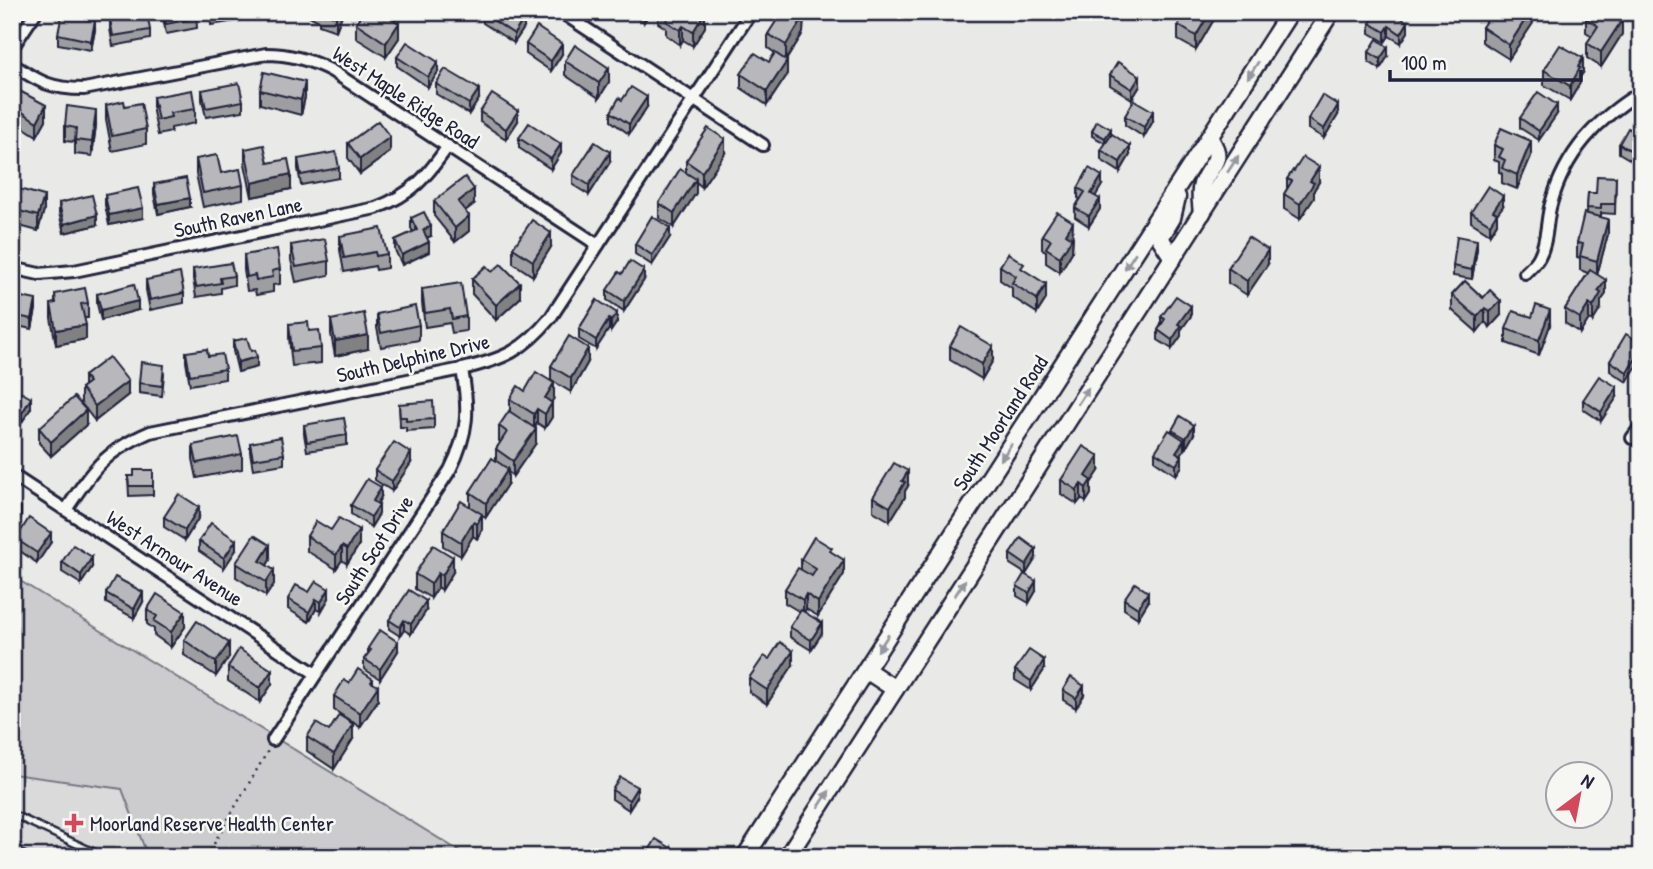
<svg xmlns="http://www.w3.org/2000/svg" width="1653" height="869" viewBox="0 0 1653 869" font-family="'Patrick Hand',sans-serif">
	<style>
		.built { fill: #dadada }
		.green { fill: #ccccce; stroke: #777784; stroke-width: 2 }
		.lines { fill: none; stroke-linecap: round; stroke-linejoin: round }
		.lane-casing { stroke: #22223b; stroke-width: 10 }
		.street-casing { stroke: #22223b; stroke-width: 16 }
		.secondary-casing { stroke: #22223b; stroke-width: 21 }
		.path { stroke: #22223b; stroke-width: 2.5; stroke-dasharray: 2 5; stroke-linecap: butt }
		.lane { stroke: #f6f6f2; stroke-width: 5 }
		.street { stroke: #f6f6f2; stroke-width: 10 }
		.secondary { stroke: #f6f6f2; stroke-width: 16 }
		.wall { fill: #9e9ea2; stroke: #22223b; stroke-width: 2 }
		.shaded-wall { fill: #818184; stroke: #22223b; stroke-width: 2 }
		.building { fill: #b8b8bc; stroke: #22223b; stroke-width: 2 }
		.oneway { fill: #9797a0 }
		.poi-dot { fill: #d1495b; stroke: #f6f6f2; stroke-width: 2.5 }
		.labels { text-anchor: middle; dominant-baseline: central; stroke-width: 5; stroke-linejoin: round; paint-order: stroke }
		.street-label { font-size: 21px; fill: #22223b; stroke: #f6f6f2 }
		.poi-label { font-size: 21px; fill: #22223b; stroke: #f6f6f2; text-anchor: start }
	</style>
	<rect width="100%" height="100%" fill="#e9e9e7"/>
	<filter id="ink" filterUnits="userSpaceOnUse"><feTurbulence type="fractalNoise" baseFrequency=".0143" numOctaves="2"/><feDisplacementMap in="SourceGraphic" scale="14" xChannelSelector="R" yChannelSelector="G"/><feConvolveMatrix kernelMatrix="1 2 1 2 8 2 1 2 1" color-interpolation-filters="sRGB"/></filter>
	<g filter="url(#ink)">
		<path class="built" d="M 12,774 L 122,789 L 148,857 L 12,857 Z"/>
		<path class="green" d="M 12,576 L 469,857 L 148,857 L 122,789 L 12,774 Z"/>
		<g class="lines">
			<g class="lane-casing">
				<g id="lane">
					<path d="M 12,814 L 100,855 L 99,857"/>
					<path d="M 12,850 L 28,857"/>
				</g>
			</g>
			<g class="street-casing">
				<g id="street">
					<path d="M 561,12 L 763,145"/>
					<path d="M 12,48 L 36,12"/>
					<path d="M 12,64 C 39,82 51,89 84,89 L 266,54 C 290,54 311,60 332,71 L 598,245"/>
					<path d="M 12,268 L 39,274 L 74,271 L 376,208 C 412,194 426,178 448,146"/>
					<path d="M 1525,273 C 1530,268 1536,263 1539,257 C 1548,241 1546,220 1551,204 C 1565,153 1597,119 1641,92"/>
					<path d="M 1632,438 L 1641,426"/>
					<path d="M 12,475 L 316,674"/>
					<path d="M 66,510 C 92,470 105,451 150,432 L 462,369 C 504,359 523,351 551,317 L 751,12"/>
					<path d="M 273,740 L 450,470 C 469,432 469,409 462,369"/>
				</g>
			</g>
			<g class="secondary-casing">
				<g id="secondary">
					<path d="M 1202,213 C 1201,203 1199,194 1202,184 C 1210,163 1226,161 1209,138"/>
					<path d="M 1173,258 L 1160,238 L 1172,218 L 1177,197"/>
					<path d="M 866,670 L 895,689"/>
					<path d="M 745,857 L 1290,12"/>
					<path d="M 787,857 L 1331,12"/>
				</g>
			</g>
			<path class="path" d="M 210,857 L 210,852 L 217,838 L 269,749"/>
			<use href="#lane" class="lane"/>
			<use href="#street" class="street"/>
			<use href="#secondary" class="secondary"/>
		</g>
		<g class="wall">
			<path d="M 162,12 L 196,12 L 197,28 L 166,34 Z"/>
			<path d="M 209,12 L 248,12 L 248,19 L 211,25 Z"/>
			<path d="M 272,12 L 289,12 L 288,16 L 272,15 Z"/>
			<path d="M 309,12 L 343,12 L 336,31 L 319,25 L 319,21 L 309,16 Z"/>
			<path d="M 465,12 L 476,12 L 473,17 Z"/>
			<path d="M 630,12 L 650,12 L 644,22 Z"/>
			<path d="M 658,12 L 705,12 L 705,27 L 693,46 L 683,40 L 680,45 L 666,35 L 666,28 L 658,23 Z"/>
			<path d="M 804,12 L 803,33 L 786,60 L 787,75 L 767,105 L 741,88 L 741,74 L 769,62 L 775,53 L 768,48 L 768,34 Z"/>
			<path d="M 806,12 L 817,12 L 814,17 Z"/>
			<path d="M 1216,12 L 1216,16 L 1196,50 L 1178,40 L 1178,25 Z"/>
			<path d="M 1398,12 L 1398,16 L 1408,32 L 1401,43 L 1389,36 L 1385,42 L 1370,33 L 1370,23 Z"/>
			<path d="M 1533,12 L 1533,23 L 1509,59 L 1482,42 L 1482,27 Z"/>
			<path d="M 1589,12 L 1628,12 L 1623,20 L 1620,18 L 1622,34 L 1601,67 L 1587,58 L 1587,43 L 1592,36 L 1586,32 L 1586,18 Z"/>
			<path d="M 483,13 L 524,28 L 514,43 L 483,23 Z"/>
			<path d="M 385,18 L 399,38 L 386,57 L 356,38 L 356,23 Z"/>
			<path d="M 110,19 L 150,30 L 150,39 L 113,46 L 110,29 Z"/>
			<path d="M 95,30 L 91,50 L 58,44 L 58,34 Z"/>
			<path d="M 526,44 L 562,54 L 551,71 L 526,54 Z"/>
			<path d="M 1369,52 L 1388,56 L 1380,69 L 1369,62 Z"/>
			<path d="M 397,57 L 438,72 L 428,87 L 397,66 Z"/>
			<path d="M 565,61 L 609,82 L 599,98 L 565,75 Z"/>
			<path d="M 1544,70 L 1583,73 L 1580,77 L 1580,83 L 1570,100 L 1544,85 Z"/>
			<path d="M 1110,75 L 1140,86 L 1132,99 L 1110,85 Z"/>
			<path d="M 436,84 L 479,99 L 469,114 L 436,94 Z"/>
			<path d="M 14,88 L 46,120 L 37,136 L 18,124 Z"/>
			<path d="M 202,90 L 243,101 L 243,111 L 206,117 L 202,100 Z"/>
			<path d="M 260,90 L 305,97 L 301,115 L 260,104 Z"/>
			<path d="M 153,97 L 195,109 L 195,123 L 171,128 L 171,132 L 158,135 L 153,112 Z"/>
			<path d="M 106,105 L 125,106 L 146,129 L 146,144 L 112,151 L 106,119 Z"/>
			<path d="M 647,107 L 629,134 L 611,121 L 611,112 Z"/>
			<path d="M 480,112 L 518,121 L 506,139 L 480,122 Z"/>
			<path d="M 1557,114 L 1539,140 L 1520,128 L 1520,118 Z"/>
			<path d="M 1338,115 L 1324,138 L 1308,129 L 1308,119 Z"/>
			<path d="M 1125,116 L 1153,121 L 1144,137 L 1125,125 Z"/>
			<path d="M 96,125 L 92,156 L 75,154 L 75,142 L 65,141 L 65,126 Z"/>
			<path d="M 1092,131 L 1111,134 L 1105,143 L 1092,136 Z"/>
			<path d="M 1641,135 L 1641,166 L 1619,153 L 1619,144 Z"/>
			<path d="M 519,138 L 561,153 L 551,169 L 519,148 Z"/>
			<path d="M 348,143 L 390,152 L 360,174 L 348,158 Z"/>
			<path d="M 1494,145 L 1531,156 L 1517,189 L 1502,183 L 1502,173 L 1499,172 L 1499,162 L 1494,160 Z"/>
			<path d="M 245,149 L 268,163 L 291,189 L 252,197 L 245,164 Z"/>
			<path d="M 1101,150 L 1130,155 L 1120,172 L 1101,160 Z"/>
			<path d="M 725,153 L 702,187 L 696,182 L 696,193 L 674,227 L 659,218 L 659,203 L 686,173 L 686,161 Z"/>
			<path d="M 196,159 L 243,185 L 243,199 L 203,207 L 196,174 Z"/>
			<path d="M 298,159 L 339,168 L 339,178 L 301,185 L 298,169 Z"/>
			<path d="M 610,162 L 589,195 L 573,185 L 573,175 Z"/>
			<path d="M 1616,177 L 1615,214 L 1601,213 L 1601,218 L 1608,234 L 1597,275 L 1606,294 L 1601,301 L 1601,308 L 1593,321 L 1589,319 L 1580,333 L 1565,323 L 1565,309 L 1588,273 L 1580,270 L 1580,258 L 1577,257 L 1577,243 L 1587,214 L 1588,193 L 1596,193 Z"/>
			<path d="M 1287,179 L 1319,182 L 1314,190 L 1314,198 L 1300,219 L 1284,209 L 1284,194 L 1287,189 Z"/>
			<path d="M 154,184 L 190,207 L 158,214 L 154,194 Z"/>
			<path d="M 1102,185 L 1095,196 L 1100,209 L 1089,226 L 1075,217 L 1075,208 L 1080,199 L 1078,198 L 1078,188 Z"/>
			<path d="M 12,187 L 44,210 L 38,231 L 12,224 Z"/>
			<path d="M 105,195 L 143,218 L 109,225 L 105,205 Z"/>
			<path d="M 434,201 L 474,204 L 465,211 L 469,231 L 455,242 L 434,216 Z"/>
			<path d="M 59,203 L 97,225 L 64,233 L 59,213 Z"/>
			<path d="M 1503,206 L 1497,214 L 1497,223 L 1490,234 L 1471,222 L 1471,212 Z"/>
			<path d="M 411,218 L 431,236 L 427,237 L 429,252 L 402,265 L 395,250 L 395,240 L 413,232 L 411,228 Z"/>
			<path d="M 1042,235 L 1073,237 L 1072,252 L 1060,272 L 1046,263 L 1046,251 L 1042,249 Z"/>
			<path d="M 340,236 L 387,254 L 387,268 L 376,270 L 375,266 L 344,272 L 340,250 Z"/>
			<path d="M 670,237 L 652,265 L 635,254 L 635,244 Z"/>
			<path d="M 291,245 L 329,261 L 329,275 L 296,282 L 291,260 Z"/>
			<path d="M 551,247 L 533,276 L 513,263 L 513,248 Z"/>
			<path d="M 1477,249 L 1472,279 L 1453,276 L 1453,266 Z"/>
			<path d="M 244,255 L 280,269 L 280,284 L 273,285 L 273,292 L 256,295 L 255,290 L 247,291 L 244,270 Z"/>
			<path d="M 1268,264 L 1247,295 L 1228,283 L 1228,268 Z"/>
			<path d="M 1000,266 L 1024,270 L 1046,299 L 1037,313 L 1012,297 L 1012,288 L 1000,280 Z"/>
			<path d="M 193,269 L 234,276 L 234,285 L 221,288 L 221,293 L 196,297 L 193,279 Z"/>
			<path d="M 472,279 L 520,298 L 496,320 L 472,294 Z"/>
			<path d="M 146,280 L 184,293 L 184,303 L 150,310 L 146,290 Z"/>
			<path d="M 644,280 L 624,311 L 607,300 L 607,290 Z"/>
			<path d="M 1465,281 L 1501,315 L 1490,327 L 1485,322 L 1477,332 L 1452,310 L 1452,295 Z"/>
			<path d="M 422,289 L 466,316 L 466,331 L 452,333 L 450,323 L 425,327 L 422,303 Z"/>
			<path d="M 55,294 L 88,303 L 88,318 L 84,318 L 86,339 L 56,345 L 51,318 L 51,304 L 55,303 Z"/>
			<path d="M 97,294 L 138,310 L 101,320 L 97,304 Z"/>
			<path d="M 12,295 L 36,309 L 32,329 L 12,325 Z"/>
			<path d="M 597,300 L 617,322 L 611,331 L 609,329 L 596,349 L 579,339 L 579,329 Z"/>
			<path d="M 377,314 L 419,325 L 419,340 L 381,347 L 377,328 Z"/>
			<path d="M 1191,316 L 1181,330 L 1181,336 L 1172,349 L 1158,340 L 1158,330 L 1161,325 L 1161,317 Z"/>
			<path d="M 331,320 L 368,349 L 335,356 L 331,334 Z"/>
			<path d="M 289,324 L 309,331 L 321,348 L 321,363 L 292,366 L 289,338 Z"/>
			<path d="M 1550,325 L 1539,355 L 1506,343 L 1506,329 Z"/>
			<path d="M 233,341 L 251,351 L 257,367 L 238,372 L 233,351 Z"/>
			<path d="M 1641,343 L 1627,382 L 1610,371 L 1610,361 Z"/>
			<path d="M 950,346 L 993,360 L 982,379 L 950,360 Z"/>
			<path d="M 186,352 L 208,356 L 225,369 L 225,379 L 190,385 L 186,362 Z"/>
			<path d="M 588,362 L 571,392 L 551,380 L 551,366 Z"/>
			<path d="M 164,374 L 162,396 L 139,393 L 139,383 Z"/>
			<path d="M 84,376 L 128,395 L 95,421 L 81,403 L 81,388 L 84,386 Z"/>
			<path d="M 12,387 L 31,408 L 22,422 L 12,416 Z"/>
			<path d="M 525,391 L 554,398 L 551,402 L 552,417 L 545,428 L 537,423 L 534,428 L 536,443 L 513,476 L 508,472 L 508,483 L 486,517 L 482,515 L 482,529 L 477,539 L 473,536 L 461,556 L 443,546 L 443,531 L 470,507 L 470,492 L 496,461 L 496,449 L 501,442 L 499,441 L 499,426 L 510,411 L 510,399 Z"/>
			<path d="M 1617,397 L 1601,421 L 1583,409 L 1583,400 Z"/>
			<path d="M 399,404 L 434,419 L 434,429 L 406,431 L 406,427 L 400,427 Z"/>
			<path d="M 86,425 L 51,456 L 39,443 L 39,428 Z"/>
			<path d="M 304,425 L 347,435 L 347,445 L 307,451 L 304,434 Z"/>
			<path d="M 1172,430 L 1194,434 L 1186,448 L 1184,446 L 1184,450 L 1180,455 L 1182,466 L 1176,475 L 1155,461 L 1155,452 L 1172,433 Z"/>
			<path d="M 250,443 L 284,454 L 284,464 L 253,469 L 250,452 Z"/>
			<path d="M 193,445 L 242,454 L 242,469 L 197,478 L 193,459 Z"/>
			<path d="M 411,463 L 392,491 L 375,480 L 375,470 Z"/>
			<path d="M 153,470 L 153,495 L 129,496 L 128,476 L 134,476 Z"/>
			<path d="M 1099,471 L 1091,483 L 1091,494 L 1086,502 L 1081,499 L 1077,504 L 1061,494 L 1061,480 Z"/>
			<path d="M 908,486 L 905,491 L 905,497 L 890,521 L 873,511 L 873,497 Z"/>
			<path d="M 381,497 L 377,504 L 379,514 L 371,527 L 351,514 L 351,505 Z"/>
			<path d="M 164,517 L 199,517 L 185,540 L 164,527 Z"/>
			<path d="M 331,530 L 359,545 L 347,564 L 342,560 L 336,569 L 307,551 L 307,536 Z"/>
			<path d="M 16,539 L 51,542 L 37,563 L 16,548 Z"/>
			<path d="M 199,541 L 236,550 L 224,568 L 199,551 Z"/>
			<path d="M 832,553 L 844,574 L 818,616 L 806,609 L 804,612 L 822,633 L 811,650 L 790,637 L 790,627 L 800,612 L 785,603 L 785,589 L 801,570 L 801,559 Z"/>
			<path d="M 1010,554 L 1036,558 L 1026,574 L 1010,564 Z"/>
			<path d="M 270,560 L 267,565 L 274,584 L 266,596 L 236,577 L 236,563 Z"/>
			<path d="M 62,562 L 92,567 L 81,584 L 62,572 Z"/>
			<path d="M 453,572 L 442,590 L 438,587 L 431,598 L 415,589 L 415,574 Z"/>
			<path d="M 1017,586 L 1036,591 L 1029,603 L 1017,596 Z"/>
			<path d="M 309,592 L 329,598 L 321,612 L 316,609 L 309,622 L 288,609 L 288,599 Z"/>
			<path d="M 106,593 L 143,602 L 134,618 L 106,603 Z"/>
			<path d="M 1124,599 L 1148,602 L 1138,618 L 1124,609 Z"/>
			<path d="M 147,610 L 185,627 L 171,647 L 154,635 L 154,629 L 147,624 Z"/>
			<path d="M 426,611 L 411,634 L 404,630 L 400,636 L 389,629 L 389,620 Z"/>
			<path d="M 184,640 L 229,657 L 216,676 L 184,655 Z"/>
			<path d="M 368,648 L 398,651 L 380,679 L 364,669 L 364,659 L 368,654 Z"/>
			<path d="M 769,659 L 793,665 L 767,704 L 749,692 L 749,678 Z"/>
			<path d="M 228,667 L 272,684 L 260,702 L 228,681 Z"/>
			<path d="M 1015,670 L 1044,670 L 1031,690 L 1015,680 Z"/>
			<path d="M 349,683 L 373,683 L 378,700 L 360,727 L 334,710 L 334,696 Z"/>
			<path d="M 1063,690 L 1084,695 L 1076,708 L 1063,700 Z"/>
			<path d="M 307,737 L 353,739 L 334,769 L 307,751 Z"/>
			<path d="M 612,790 L 637,797 L 629,810 L 612,799 Z"/>
		</g>
		<g class="shaded-wall">
			<path d="M 338,12 L 343,12 L 336,31 L 336,17 Z"/>
			<path d="M 644,12 L 650,12 L 644,22 Z"/>
			<path d="M 705,12 L 705,27 L 693,46 L 693,32 Z"/>
			<path d="M 802,12 L 804,12 L 803,33 L 786,60 L 786,45 Z"/>
			<path d="M 1210,12 L 1216,12 L 1216,16 L 1196,50 L 1196,36 Z"/>
			<path d="M 1530,12 L 1533,12 L 1533,23 L 1509,59 L 1509,45 Z"/>
			<path d="M 1623,12 L 1628,12 L 1623,20 Z"/>
			<path d="M 524,18 L 524,28 L 514,43 L 514,34 Z"/>
			<path d="M 1622,20 L 1622,34 L 1601,67 L 1601,52 Z"/>
			<path d="M 95,21 L 95,30 L 91,50 L 91,41 Z"/>
			<path d="M 1408,22 L 1408,32 L 1401,43 L 1401,34 Z"/>
			<path d="M 399,23 L 399,38 L 386,57 L 386,43 Z"/>
			<path d="M 683,26 L 683,40 L 680,45 L 680,30 Z"/>
			<path d="M 1389,26 L 1389,36 L 1385,42 L 1385,32 Z"/>
			<path d="M 562,44 L 562,54 L 551,71 L 551,61 Z"/>
			<path d="M 1388,47 L 1388,56 L 1380,69 L 1380,59 Z"/>
			<path d="M 1583,58 L 1583,73 L 1580,77 L 1580,83 L 1570,100 L 1570,86 L 1578,67 Z"/>
			<path d="M 787,61 L 787,75 L 767,105 L 767,91 Z"/>
			<path d="M 438,62 L 438,72 L 428,87 L 428,77 Z"/>
			<path d="M 609,68 L 609,82 L 599,98 L 599,83 Z"/>
			<path d="M 1140,76 L 1140,86 L 1132,99 L 1132,89 Z"/>
			<path d="M 305,82 L 305,97 L 301,115 L 301,100 Z"/>
			<path d="M 479,89 L 479,99 L 469,114 L 469,104 Z"/>
			<path d="M 647,97 L 647,107 L 629,134 L 629,124 Z"/>
			<path d="M 46,105 L 46,120 L 37,136 L 37,122 Z"/>
			<path d="M 1338,105 L 1338,115 L 1324,138 L 1324,129 Z"/>
			<path d="M 1557,105 L 1557,114 L 1539,140 L 1539,131 Z"/>
			<path d="M 18,109 L 18,124 L 12,134 L 12,120 Z"/>
			<path d="M 96,110 L 96,125 L 92,156 L 92,142 Z"/>
			<path d="M 518,111 L 518,121 L 506,139 L 506,129 Z"/>
			<path d="M 1153,111 L 1153,121 L 1144,137 L 1144,127 Z"/>
			<path d="M 1111,129 L 1111,134 L 1105,143 L 1105,138 Z"/>
			<path d="M 390,137 L 390,152 L 360,174 L 360,159 Z"/>
			<path d="M 725,139 L 725,153 L 702,187 L 702,172 Z"/>
			<path d="M 1531,141 L 1531,156 L 1517,189 L 1517,175 Z"/>
			<path d="M 561,144 L 561,153 L 551,169 L 551,159 Z"/>
			<path d="M 1130,146 L 1130,155 L 1120,172 L 1120,162 Z"/>
			<path d="M 610,152 L 610,162 L 589,195 L 589,185 Z"/>
			<path d="M 1319,167 L 1319,182 L 1314,190 L 1314,198 L 1300,219 L 1300,204 L 1310,181 Z"/>
			<path d="M 291,174 L 291,189 L 252,197 L 252,183 Z"/>
			<path d="M 1102,176 L 1102,185 L 1091,204 L 1091,194 Z"/>
			<path d="M 696,179 L 696,193 L 674,227 L 674,213 Z"/>
			<path d="M 474,189 L 474,204 L 458,216 L 458,202 Z"/>
			<path d="M 44,196 L 44,210 L 38,231 L 38,216 Z"/>
			<path d="M 1503,196 L 1503,206 L 1497,214 L 1497,223 L 1490,234 L 1490,224 L 1493,211 Z"/>
			<path d="M 190,198 L 190,207 L 158,214 L 158,204 Z"/>
			<path d="M 1100,199 L 1100,209 L 1089,226 L 1089,216 Z"/>
			<path d="M 143,208 L 143,218 L 109,225 L 109,215 Z"/>
			<path d="M 97,215 L 97,225 L 64,233 L 64,224 Z"/>
			<path d="M 469,216 L 469,231 L 455,242 L 455,228 Z"/>
			<path d="M 1608,219 L 1608,234 L 1597,275 L 1597,261 Z"/>
			<path d="M 1073,222 L 1072,252 L 1060,272 L 1060,257 L 1066,234 Z"/>
			<path d="M 431,226 L 431,236 L 423,239 L 423,230 Z"/>
			<path d="M 670,228 L 670,237 L 652,265 L 652,255 Z"/>
			<path d="M 551,233 L 551,247 L 533,276 L 533,261 Z"/>
			<path d="M 1477,240 L 1477,249 L 1472,279 L 1472,270 Z"/>
			<path d="M 429,242 L 429,252 L 402,265 L 402,255 Z"/>
			<path d="M 1268,250 L 1268,264 L 1247,295 L 1247,281 Z"/>
			<path d="M 644,270 L 644,280 L 624,311 L 624,301 Z"/>
			<path d="M 1606,280 L 1606,294 L 1601,301 L 1601,308 L 1593,321 L 1593,307 L 1598,291 Z"/>
			<path d="M 520,283 L 520,298 L 496,320 L 496,305 Z"/>
			<path d="M 1046,284 L 1046,299 L 1037,313 L 1037,299 Z"/>
			<path d="M 36,300 L 36,309 L 32,329 L 32,319 Z"/>
			<path d="M 138,301 L 138,310 L 101,320 L 101,310 Z"/>
			<path d="M 1501,301 L 1501,315 L 1490,327 L 1490,312 Z"/>
			<path d="M 1589,304 L 1589,319 L 1580,333 L 1580,318 Z"/>
			<path d="M 1191,306 L 1191,316 L 1181,330 L 1181,336 L 1172,349 L 1172,340 L 1178,324 Z"/>
			<path d="M 1485,308 L 1485,322 L 1477,332 L 1477,317 Z"/>
			<path d="M 1550,310 L 1550,325 L 1539,355 L 1539,340 Z"/>
			<path d="M 617,313 L 617,322 L 611,331 L 611,321 Z"/>
			<path d="M 609,319 L 609,329 L 596,349 L 596,340 Z"/>
			<path d="M 86,325 L 86,339 L 56,345 L 56,330 Z"/>
			<path d="M 368,335 L 368,349 L 335,356 L 335,341 Z"/>
			<path d="M 993,346 L 993,360 L 982,379 L 982,364 Z"/>
			<path d="M 588,348 L 588,362 L 571,392 L 571,378 Z"/>
			<path d="M 1641,350 L 1641,359 L 1627,382 L 1627,372 Z"/>
			<path d="M 257,357 L 257,367 L 238,372 L 238,362 Z"/>
			<path d="M 128,381 L 128,395 L 95,421 L 95,406 Z"/>
			<path d="M 554,383 L 554,398 L 545,413 L 545,398 Z"/>
			<path d="M 1617,387 L 1617,397 L 1601,421 L 1601,412 Z"/>
			<path d="M 31,398 L 31,408 L 22,422 L 22,413 Z"/>
			<path d="M 552,403 L 552,417 L 545,428 L 545,414 Z"/>
			<path d="M 537,409 L 537,423 L 534,429 L 534,414 Z"/>
			<path d="M 86,410 L 86,425 L 51,456 L 51,442 Z"/>
			<path d="M 1194,425 L 1194,434 L 1186,448 L 1186,438 Z"/>
			<path d="M 536,429 L 536,443 L 513,476 L 513,461 Z"/>
			<path d="M 1184,440 L 1184,450 L 1176,462 L 1176,452 Z"/>
			<path d="M 411,453 L 411,463 L 392,491 L 392,481 Z"/>
			<path d="M 1099,456 L 1099,471 L 1091,483 L 1091,494 L 1086,502 L 1086,476 Z"/>
			<path d="M 1182,456 L 1182,466 L 1176,475 L 1176,465 Z"/>
			<path d="M 508,469 L 508,483 L 486,517 L 486,503 Z"/>
			<path d="M 908,471 L 908,486 L 905,491 L 905,497 L 890,521 L 890,507 L 902,481 Z"/>
			<path d="M 1081,484 L 1081,499 L 1077,504 L 1077,490 Z"/>
			<path d="M 381,487 L 381,497 L 373,511 L 373,501 Z"/>
			<path d="M 379,505 L 379,514 L 371,527 L 371,517 Z"/>
			<path d="M 199,507 L 199,517 L 185,540 L 185,530 Z"/>
			<path d="M 21,508 L 21,518 L 12,530 L 12,521 Z"/>
			<path d="M 482,514 L 482,529 L 477,539 L 477,524 Z"/>
			<path d="M 473,522 L 473,536 L 461,556 L 461,542 Z"/>
			<path d="M 359,530 L 359,545 L 347,564 L 347,549 Z"/>
			<path d="M 51,533 L 51,542 L 37,563 L 37,553 Z"/>
			<path d="M 236,540 L 236,550 L 224,568 L 224,558 Z"/>
			<path d="M 270,545 L 270,560 L 260,576 L 260,561 Z"/>
			<path d="M 342,546 L 342,560 L 336,569 L 336,555 Z"/>
			<path d="M 1036,549 L 1036,558 L 1026,574 L 1026,565 Z"/>
			<path d="M 92,557 L 92,567 L 81,584 L 81,575 Z"/>
			<path d="M 453,557 L 453,572 L 442,590 L 442,576 Z"/>
			<path d="M 844,560 L 844,574 L 818,616 L 818,602 Z"/>
			<path d="M 274,570 L 274,584 L 266,596 L 266,582 Z"/>
			<path d="M 438,573 L 438,587 L 431,598 L 431,584 Z"/>
			<path d="M 1036,581 L 1036,591 L 1029,603 L 1029,593 Z"/>
			<path d="M 329,589 L 329,598 L 321,612 L 321,602 Z"/>
			<path d="M 143,592 L 143,602 L 134,618 L 134,609 Z"/>
			<path d="M 1148,592 L 1148,602 L 1138,618 L 1138,608 Z"/>
			<path d="M 806,594 L 806,609 L 803,614 L 803,600 Z"/>
			<path d="M 316,599 L 316,609 L 309,622 L 309,612 Z"/>
			<path d="M 426,601 L 426,611 L 411,634 L 411,624 Z"/>
			<path d="M 185,612 L 185,627 L 171,647 L 171,632 Z"/>
			<path d="M 404,620 L 404,630 L 400,636 L 400,627 Z"/>
			<path d="M 822,623 L 822,633 L 811,650 L 811,640 Z"/>
			<path d="M 398,642 L 398,651 L 380,679 L 380,669 Z"/>
			<path d="M 229,643 L 229,657 L 216,676 L 216,662 Z"/>
			<path d="M 793,651 L 793,665 L 767,704 L 767,690 Z"/>
			<path d="M 1044,660 L 1044,670 L 1031,690 L 1031,681 Z"/>
			<path d="M 272,670 L 272,684 L 260,702 L 260,688 Z"/>
			<path d="M 373,679 L 373,693 L 378,686 L 378,700 L 360,727 L 360,713 Z"/>
			<path d="M 1084,686 L 1084,695 L 1076,708 L 1076,698 Z"/>
			<path d="M 353,724 L 353,739 L 334,769 L 334,754 Z"/>
			<path d="M 637,787 L 637,797 L 629,810 L 629,800 Z"/>
			<path d="M 671,848 L 671,857 L 666,857 Z"/>
		</g>
		<g class="building">
			<path d="M 147,12 L 150,30 L 113,36 L 110,19 Z"/>
			<path d="M 163,12 L 196,12 L 197,18 L 166,24 Z"/>
			<path d="M 324,12 L 338,12 L 336,17 Z"/>
			<path d="M 363,12 L 376,12 L 385,18 L 387,16 L 399,23 L 386,43 L 356,23 Z"/>
			<path d="M 484,12 L 510,12 L 512,14 L 514,12 L 516,12 L 524,18 L 514,34 L 483,13 Z"/>
			<path d="M 664,12 L 705,12 L 693,32 L 683,26 L 680,30 L 666,21 L 670,16 Z"/>
			<path d="M 782,12 L 802,12 L 800,16 L 803,18 L 786,45 L 768,34 Z"/>
			<path d="M 1186,12 L 1210,12 L 1196,36 L 1178,25 Z"/>
			<path d="M 1377,12 L 1395,12 L 1394,13 L 1408,22 L 1401,34 L 1389,26 L 1385,32 L 1370,23 Z"/>
			<path d="M 1492,12 L 1496,12 L 1499,14 L 1500,12 L 1530,12 L 1509,45 L 1482,27 Z"/>
			<path d="M 1589,12 L 1611,12 L 1622,20 L 1601,52 L 1587,43 L 1598,26 L 1586,18 Z"/>
			<path d="M 62,14 L 95,21 L 91,41 L 58,34 Z"/>
			<path d="M 537,27 L 562,44 L 551,61 L 526,44 Z"/>
			<path d="M 1377,39 L 1388,47 L 1380,59 L 1369,52 Z"/>
			<path d="M 407,42 L 438,62 L 428,77 L 397,57 Z"/>
			<path d="M 575,45 L 609,68 L 599,83 L 565,61 Z"/>
			<path d="M 1560,45 L 1583,58 L 1578,67 L 1580,68 L 1570,86 L 1544,70 Z"/>
			<path d="M 755,53 L 769,62 L 775,53 L 787,61 L 767,91 L 741,74 Z"/>
			<path d="M 1118,62 L 1140,76 L 1132,89 L 1110,75 Z"/>
			<path d="M 445,69 L 479,89 L 469,104 L 436,84 Z"/>
			<path d="M 264,72 L 305,82 L 301,100 L 260,90 Z"/>
			<path d="M 239,83 L 243,101 L 206,108 L 202,90 Z"/>
			<path d="M 631,87 L 647,97 L 629,124 L 611,112 L 619,98 L 622,100 Z"/>
			<path d="M 14,88 L 46,105 L 37,122 L 18,109 L 12,120 L 12,90 Z"/>
			<path d="M 192,90 L 195,109 L 170,113 L 171,117 L 158,120 L 153,97 Z"/>
			<path d="M 1538,92 L 1557,105 L 1539,131 L 1520,118 Z"/>
			<path d="M 492,94 L 518,111 L 506,129 L 480,112 Z"/>
			<path d="M 1322,95 L 1338,105 L 1324,129 L 1308,119 Z"/>
			<path d="M 1134,100 L 1153,111 L 1144,127 L 1125,116 Z"/>
			<path d="M 124,101 L 125,106 L 141,103 L 146,129 L 112,136 L 106,105 Z"/>
			<path d="M 67,106 L 96,110 L 92,142 L 75,140 L 76,128 L 65,126 Z"/>
			<path d="M 378,121 L 390,137 L 360,159 L 348,143 Z"/>
			<path d="M 1097,121 L 1111,129 L 1105,138 L 1092,131 Z"/>
			<path d="M 529,123 L 561,144 L 551,159 L 519,138 Z"/>
			<path d="M 708,128 L 725,139 L 702,172 L 686,161 Z"/>
			<path d="M 1501,128 L 1531,141 L 1517,175 L 1502,168 L 1505,160 L 1499,157 L 1503,149 L 1494,145 Z"/>
			<path d="M 1628,128 L 1641,135 L 1641,156 L 1619,144 Z"/>
			<path d="M 1112,134 L 1130,146 L 1120,162 L 1101,150 Z"/>
			<path d="M 595,142 L 610,152 L 589,185 L 573,175 Z"/>
			<path d="M 264,145 L 268,163 L 288,159 L 291,174 L 252,183 L 245,149 Z"/>
			<path d="M 336,152 L 339,168 L 301,175 L 298,159 Z"/>
			<path d="M 217,155 L 221,173 L 240,169 L 243,185 L 203,193 L 196,159 Z"/>
			<path d="M 1303,157 L 1319,167 L 1310,181 L 1314,183 L 1300,204 L 1284,194 L 1292,181 L 1287,179 L 1293,170 L 1294,171 Z"/>
			<path d="M 1089,168 L 1102,176 L 1091,194 L 1100,199 L 1089,216 L 1075,208 L 1085,192 L 1078,188 Z"/>
			<path d="M 680,169 L 696,179 L 674,213 L 659,203 Z"/>
			<path d="M 1597,176 L 1616,177 L 1615,204 L 1601,204 L 1601,209 L 1587,208 L 1588,193 L 1596,193 Z"/>
			<path d="M 465,177 L 474,189 L 458,202 L 469,216 L 455,228 L 434,201 Z"/>
			<path d="M 186,178 L 190,198 L 158,204 L 154,184 Z"/>
			<path d="M 1488,186 L 1503,196 L 1493,211 L 1497,213 L 1490,224 L 1471,212 Z"/>
			<path d="M 12,187 L 44,196 L 38,216 L 12,209 Z"/>
			<path d="M 138,188 L 143,208 L 109,215 L 105,195 Z"/>
			<path d="M 92,195 L 97,215 L 64,224 L 59,203 Z"/>
			<path d="M 424,212 L 431,226 L 423,230 L 429,242 L 402,255 L 395,240 L 417,230 L 411,218 Z"/>
			<path d="M 1057,212 L 1073,222 L 1066,234 L 1072,238 L 1060,257 L 1046,248 L 1051,240 L 1042,235 Z"/>
			<path d="M 1584,213 L 1608,219 L 1597,261 L 1580,256 L 1583,244 L 1577,243 Z"/>
			<path d="M 652,216 L 670,228 L 652,255 L 635,244 Z"/>
			<path d="M 532,220 L 551,233 L 533,261 L 513,248 Z"/>
			<path d="M 381,228 L 387,254 L 376,256 L 375,252 L 344,258 L 340,236 Z"/>
			<path d="M 1457,236 L 1477,240 L 1472,270 L 1453,266 Z"/>
			<path d="M 1248,237 L 1268,250 L 1247,281 L 1228,268 Z"/>
			<path d="M 325,239 L 329,261 L 296,267 L 291,245 Z"/>
			<path d="M 277,249 L 280,269 L 272,271 L 273,277 L 256,280 L 255,275 L 247,277 L 244,255 Z"/>
			<path d="M 1008,253 L 1024,264 L 1021,268 L 1046,284 L 1037,299 L 1012,283 L 1016,276 L 1000,266 Z"/>
			<path d="M 630,261 L 644,270 L 624,301 L 607,290 L 619,272 L 622,274 Z"/>
			<path d="M 231,263 L 234,276 L 220,278 L 221,283 L 196,287 L 193,269 Z"/>
			<path d="M 501,264 L 520,283 L 496,305 L 472,279 L 486,266 L 492,272 Z"/>
			<path d="M 1590,270 L 1606,280 L 1598,291 L 1601,293 L 1593,307 L 1589,304 L 1580,318 L 1565,309 Z"/>
			<path d="M 180,273 L 184,293 L 150,300 L 146,280 Z"/>
			<path d="M 1465,281 L 1483,298 L 1490,290 L 1501,301 L 1490,312 L 1485,308 L 1477,317 L 1452,295 Z"/>
			<path d="M 461,283 L 466,316 L 452,319 L 450,309 L 425,313 L 422,289 Z"/>
			<path d="M 134,284 L 138,301 L 101,310 L 97,294 Z"/>
			<path d="M 85,288 L 88,303 L 81,304 L 86,325 L 56,330 L 51,304 L 56,303 L 55,294 Z"/>
			<path d="M 12,295 L 36,300 L 32,319 L 12,315 Z"/>
			<path d="M 1176,296 L 1191,306 L 1178,324 L 1181,326 L 1172,340 L 1158,330 L 1165,319 L 1161,317 Z"/>
			<path d="M 597,300 L 617,313 L 611,321 L 609,319 L 596,340 L 579,329 Z"/>
			<path d="M 1536,305 L 1550,310 L 1539,340 L 1506,329 L 1513,311 L 1532,317 Z"/>
			<path d="M 415,306 L 419,325 L 381,333 L 377,314 Z"/>
			<path d="M 364,313 L 368,335 L 335,341 L 331,320 Z"/>
			<path d="M 308,322 L 309,331 L 319,330 L 321,348 L 292,351 L 289,324 Z"/>
			<path d="M 961,327 L 993,346 L 982,364 L 950,346 Z"/>
			<path d="M 1626,334 L 1641,343 L 1641,350 L 1627,372 L 1610,361 Z"/>
			<path d="M 569,336 L 588,348 L 571,378 L 551,366 Z"/>
			<path d="M 247,338 L 251,351 L 255,350 L 257,357 L 238,362 L 233,341 Z"/>
			<path d="M 207,349 L 208,356 L 222,354 L 225,369 L 190,375 L 186,352 Z"/>
			<path d="M 109,357 L 128,381 L 95,406 L 81,388 L 89,382 L 84,376 Z"/>
			<path d="M 141,362 L 164,365 L 162,386 L 139,383 Z"/>
			<path d="M 536,372 L 554,383 L 545,398 L 552,403 L 545,414 L 537,409 L 534,414 L 510,399 L 518,386 L 525,391 Z"/>
			<path d="M 1599,376 L 1617,387 L 1601,412 L 1583,400 Z"/>
			<path d="M 12,387 L 31,398 L 22,413 L 12,406 Z"/>
			<path d="M 74,397 L 86,410 L 51,442 L 39,428 Z"/>
			<path d="M 433,401 L 434,419 L 406,421 L 406,417 L 400,417 L 399,404 Z"/>
			<path d="M 509,411 L 536,429 L 513,461 L 496,449 L 507,432 L 499,426 Z"/>
			<path d="M 1180,416 L 1194,425 L 1186,438 L 1172,430 Z"/>
			<path d="M 344,418 L 347,435 L 307,442 L 304,425 Z"/>
			<path d="M 1169,430 L 1184,440 L 1176,452 L 1182,456 L 1176,465 L 1155,452 Z"/>
			<path d="M 238,436 L 242,454 L 197,463 L 193,445 Z"/>
			<path d="M 281,437 L 284,454 L 253,459 L 250,443 Z"/>
			<path d="M 394,442 L 411,453 L 392,481 L 375,470 Z"/>
			<path d="M 1083,446 L 1099,456 L 1086,476 L 1091,480 L 1086,488 L 1081,484 L 1077,490 L 1061,480 Z"/>
			<path d="M 492,458 L 508,469 L 486,503 L 470,492 Z"/>
			<path d="M 894,463 L 908,471 L 902,481 L 905,482 L 890,507 L 873,497 Z"/>
			<path d="M 134,470 L 153,470 L 153,486 L 129,486 L 128,476 L 134,476 Z"/>
			<path d="M 367,479 L 381,487 L 373,501 L 379,505 L 371,517 L 351,505 Z"/>
			<path d="M 179,494 L 199,507 L 185,530 L 164,517 Z"/>
			<path d="M 461,501 L 482,514 L 477,524 L 473,522 L 461,542 L 443,531 Z"/>
			<path d="M 12,503 L 21,508 L 12,521 Z"/>
			<path d="M 29,518 L 51,533 L 37,553 L 16,539 Z"/>
			<path d="M 339,518 L 359,530 L 347,549 L 342,546 L 336,555 L 307,536 L 316,521 L 331,530 Z"/>
			<path d="M 211,523 L 236,540 L 224,558 L 199,541 Z"/>
			<path d="M 254,535 L 270,545 L 260,561 L 274,570 L 266,582 L 236,563 Z"/>
			<path d="M 814,537 L 832,548 L 830,551 L 844,560 L 818,602 L 806,594 L 803,600 L 785,589 L 798,568 L 812,576 L 816,569 L 801,559 Z"/>
			<path d="M 1021,538 L 1036,549 L 1026,565 L 1010,554 Z"/>
			<path d="M 73,545 L 92,557 L 81,575 L 62,562 Z"/>
			<path d="M 433,545 L 453,557 L 442,576 L 438,573 L 431,584 L 415,574 Z"/>
			<path d="M 1024,574 L 1036,581 L 1029,593 L 1017,586 Z"/>
			<path d="M 115,577 L 143,592 L 134,609 L 106,593 Z"/>
			<path d="M 316,581 L 329,589 L 321,602 L 316,599 L 309,612 L 288,599 L 296,585 L 309,592 Z"/>
			<path d="M 1135,583 L 1148,592 L 1138,608 L 1124,599 Z"/>
			<path d="M 409,590 L 426,601 L 411,624 L 404,620 L 400,627 L 389,620 Z"/>
			<path d="M 157,594 L 185,612 L 171,632 L 154,621 L 157,616 L 147,610 Z"/>
			<path d="M 801,610 L 822,623 L 811,640 L 790,627 Z"/>
			<path d="M 197,621 L 229,643 L 216,662 L 184,640 Z"/>
			<path d="M 380,630 L 398,642 L 380,669 L 364,659 L 371,650 L 368,648 Z"/>
			<path d="M 780,642 L 793,651 L 767,690 L 749,678 L 764,656 L 769,659 Z"/>
			<path d="M 239,649 L 272,670 L 260,688 L 228,667 Z"/>
			<path d="M 1029,650 L 1044,660 L 1031,681 L 1015,670 Z"/>
			<path d="M 358,669 L 373,679 L 371,682 L 378,686 L 360,713 L 334,696 L 344,680 L 349,683 Z"/>
			<path d="M 1071,677 L 1084,686 L 1076,698 L 1063,690 Z"/>
			<path d="M 339,715 L 353,724 L 334,754 L 307,737 L 316,723 L 329,731 Z"/>
			<path d="M 620,777 L 637,787 L 629,800 L 612,790 Z"/>
			<path d="M 656,839 L 671,848 L 666,857 L 645,857 Z"/>
			<path d="M 1099,848 L 1111,857 L 1092,857 Z"/>
		</g>
		<defs><path id="oneway-solid" d="M-6-.8H1V-3.2L6.5 0L1 3.2V.8H-6Z" transform="scale(1.75)"/></defs>
		<g class="oneway">
			<use href="#oneway-solid" transform="translate(1253 70) rotate(123)"/>
			<use href="#oneway-solid" transform="translate(1233 164) rotate(-57)"/>
			<use href="#oneway-solid" transform="translate(1130 261) rotate(123)"/>
			<use href="#oneway-solid" transform="translate(1083 396) rotate(-57)"/>
			<use href="#oneway-solid" transform="translate(1006 452) rotate(123)"/>
			<use href="#oneway-solid" transform="translate(960 588) rotate(-57)"/>
			<use href="#oneway-solid" transform="translate(883 643) rotate(123)"/>
			<use href="#oneway-solid" transform="translate(824 799) rotate(-57)"/>
		</g>
	</g>
	<path class="poi-dot" d="M70.5 812.5h7v7h7v7h-7v7h-7v-7h-7v-7h7z"/>
	<g class="labels">
		<g class="street-label">
			<text transform="translate(406 97) rotate(33)">West Maple Ridge Road</text>
			<text transform="translate(238 217) rotate(-12)">South Raven Lane</text>
			<text transform="translate(413 358) rotate(-13)">South Delphine Drive</text>
			<text transform="translate(1000 423) rotate(-57)">South Moorland Road</text>
			<text transform="translate(374 550) rotate(-57)">South Scot Drive</text>
			<text transform="translate(175 558) rotate(33)">West Armour Avenue</text>
		</g>
		<g class="poi-label">
			<text x="90" y="823">Moorland Reserve Health Center</text>
		</g>
	</g>
	<rect width="1653" height="869" fill="none" stroke="#f6f6f2" stroke-width="42"/>
	<rect x="21" y="21" width="1611" height="827" fill="none" stroke="#22223b" stroke-width="2.5" filter="url(#ink)"/>
	<g transform="translate(1579 795) rotate(32)"><circle r="33" fill="#f6f6f2" stroke="#a1a1a9" stroke-width="2"/>
	<path d="M0-5L12 26L0 18L-12 26Z" fill="#d1495b"/>
	<text y="-10" font-size="19" font-weight="bold" text-anchor="middle" fill="#22223b">N</text>
	</g>
	<path d="M1390 70v10h191v-10" fill="none" stroke="#22223b" stroke-width="3.5"/>
	<text x="1401" y="70" font-size="21" fill="#22223b" stroke="#f6f6f2" stroke-width="5" paint-order="stroke">100 m</text>
</svg>
